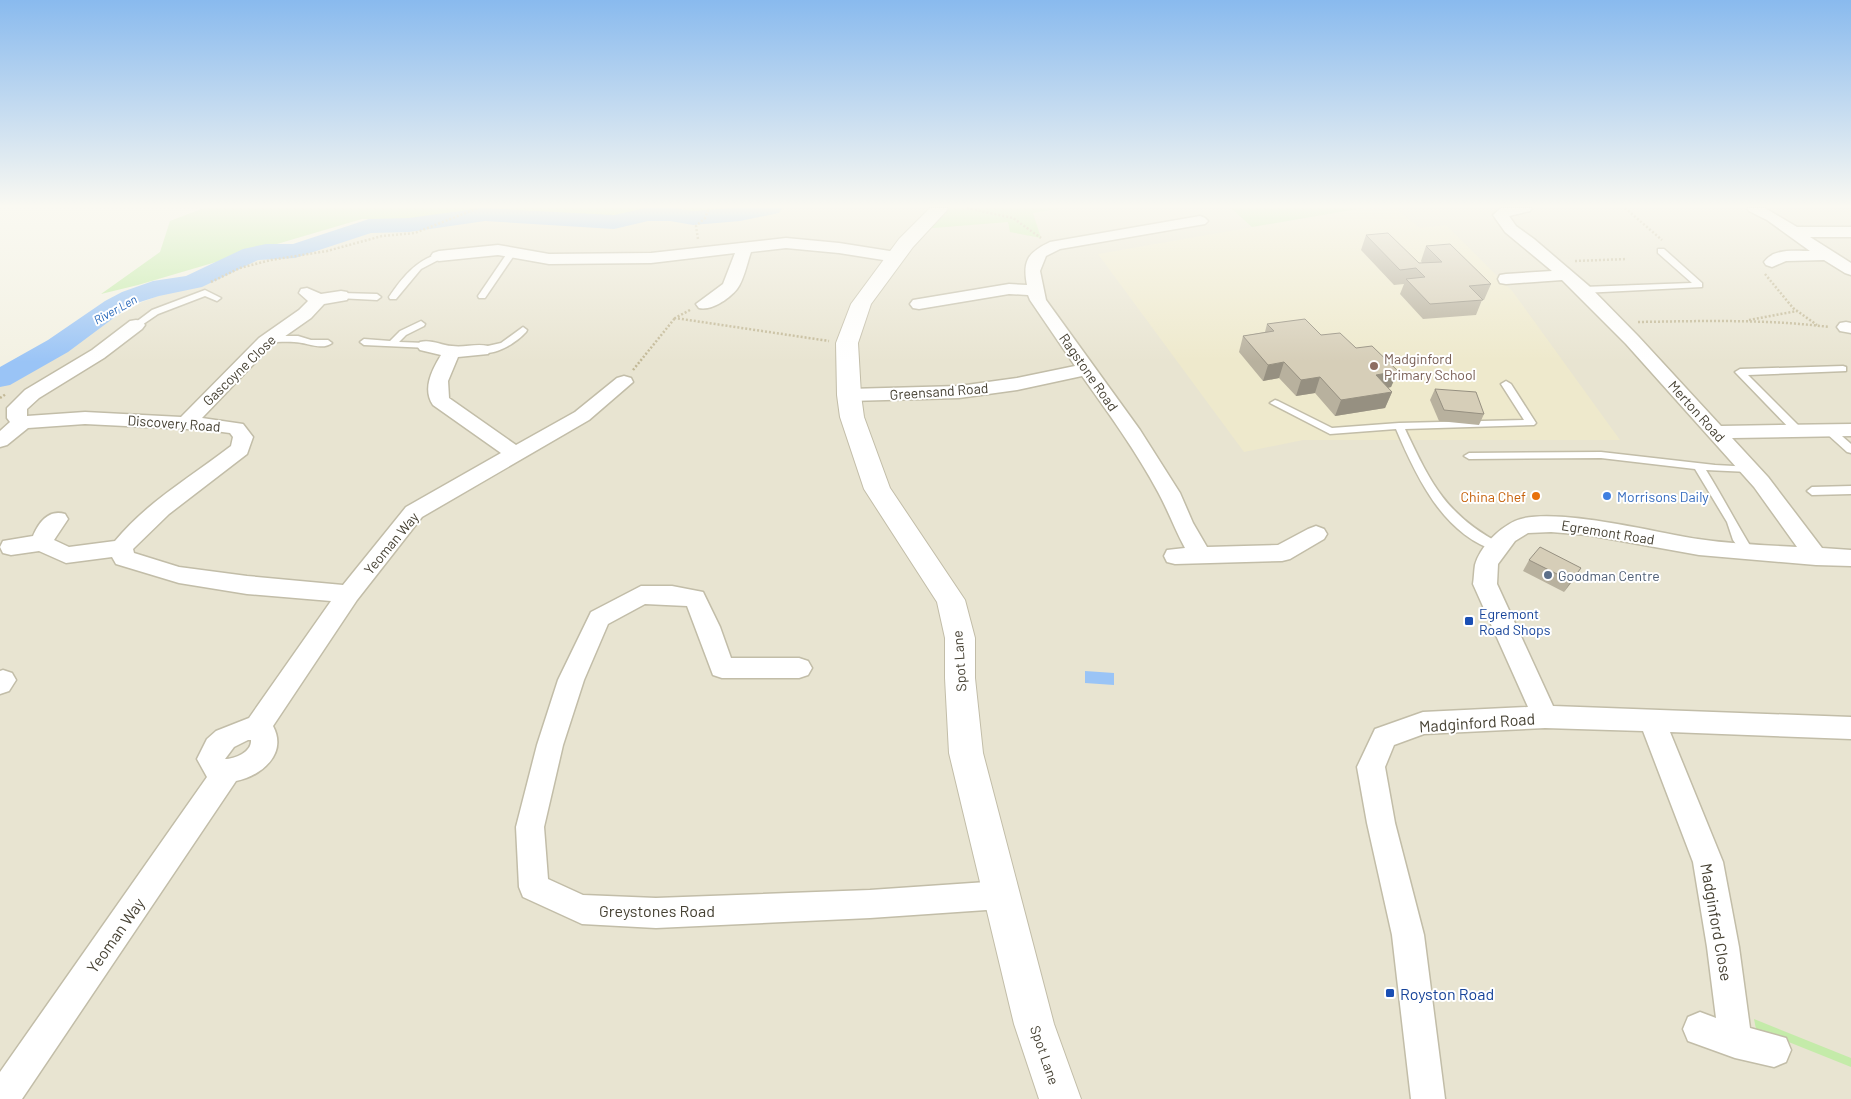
<svg xmlns="http://www.w3.org/2000/svg" width="1851" height="1099" viewBox="0 0 1851 1099" font-family="Barlow,sans-serif">
	<style>
		.residential { fill: #e8e4d1 }
		.education { fill: #eee9cc }
		.green { fill: #c4eba9 }
		.water { fill: #9ac4f6 }
		.lines { fill: none; stroke-linecap: round; stroke-linejoin: round }
		.river { fill: #9ac4f6; fill-rule: evenodd }
		.service-casing { stroke: #c2bda8; stroke-width: 3 }
		.minor-casing { stroke: #c2bda8; stroke-width: 3 }
		.tertiary-casing { stroke: #c2bda8; stroke-width: 2 }
		.path { stroke: #c2b896; stroke-width: 2.5; stroke-dasharray: 2 2; stroke-linecap: butt }
		.service { fill: #fff; fill-rule: evenodd }
		.minor { fill: #fff; fill-rule: evenodd }
		.tertiary { fill: #fff; fill-rule: evenodd }
		.wall { fill: #b8b19e }
		.shaded-wall { fill: #969081 }
		.building { fill: #d6ceb8; stroke: #969081 }
		.education-dot { fill: #8d6e63; stroke: #fff; stroke-width: 2 }
		.food-dot { fill: #e8710a; stroke: #fff; stroke-width: 2 }
		.shop-dot { fill: #3f7fe0; stroke: #fff; stroke-width: 2 }
		.service-dot { fill: #5c6f8a; stroke: #fff; stroke-width: 2 }
		.transit-dot { fill: #1a4fb4; stroke: #fff; stroke-width: 2 }
		.labels { text-anchor: middle; dominant-baseline: central; stroke-width: 4; stroke-linejoin: round; paint-order: stroke }
		.far-water-label { font-size: 12px; font-style: italic; fill: #2566b9; stroke: #fff }
		.education-label { font-size: 14px; fill: #785e54; stroke: #fff; text-anchor: start }
		.street-label { font-size: 14px; fill: #464133; stroke: #fff }
		.food-label { font-size: 14px; fill: #c56008; stroke: #fff; text-anchor: end }
		.shop-label { font-size: 14px; fill: #366cbe; stroke: #fff; text-anchor: start }
		.service-label { font-size: 14px; fill: #4e5e75; stroke: #fff; text-anchor: start }
		.transit-label { font-size: 14px; fill: #164399; stroke: #fff; text-anchor: start }
		.near-street-label { font-size: 16px; fill: #464133; stroke: #fff }
		.near-transit-label { font-size: 16px; fill: #164399; stroke: #fff; text-anchor: start }
	</style>
	<rect width="100%" height="100%" fill="#f3f1e3"/>
	<path class="residential" d="M 448,208 L 1851,208 L 1851,1099 L 0,1099 L 0,384 L 142,302 L 264,257 L 371,229 L 440,219 Z"/>
	<path class="education" d="M 1363,208 L 1395,208 L 1420,228 L 1446,225 L 1513,292 L 1620,440 L 1303,440 L 1244,452 L 1098,254 Z"/>
	<g class="green">
		<path d="M 204,208 L 790,208 L 697,222 L 680,217 L 665,216 L 614,223 L 493,215 L 475,216 L 445,223 L 440,219 L 362,219 L 138,285 L 101,294 L 160,252 L 170,221 Z"/>
		<path d="M 935,208 L 1064,208 L 1033,213 L 1041,238 L 1010,232 L 1008,222 L 921,229 Z"/>
		<path d="M 1231,208 L 1363,208 L 1252,227 Z"/>
		<path d="M 1754,1019 L 1851,1058 L 1851,1067 L 1756,1029 Z"/>
	</g>
	<path class="water" d="M 1085,671 L 1114,673 L 1114,685 L 1085,683 Z"/>
	<g class="lines">
		<path class="river" d="M 482,208 L 614,215 L 646,208 L 673,208 L 693,211 L 734,208 L 782,208 L 779,213 L 740,221 L 693,225 L 670,221 L 648,221 L 614,229 L 485,221 L 409,232 L 371,233 L 295,258 L 258,260 L 202,287 L 159,296 L 140,302 L 123,311 L 68,352 L 10,385 L 0,387 L 0,367 L 48,340 L 105,301 L 122,292 L 153,281 L 186,276 L 243,249 L 266,244 L 293,244 L 369,219 L 409,218 Z"/>
		<g class="service-casing">
			<g id="service">
				<path d="M 510,249 L 517,251 L 485,298 L 479,298 L 478,296 Z"/>
				<path d="M 1658,249 L 1664,249 L 1702,283 L 1702,287 L 1583,293 L 1579,290 L 1583,287 L 1692,283 L 1658,253 Z"/>
				<path d="M 439,254 L 442,254 L 442,258 L 421,269 L 396,299 L 390,299 L 389,297 C 402,278 416,260 439,254 Z"/>
				<path d="M 205,290 L 221,298 L 217,301 L 205,296 L 158,314 L 139,327 L 136,328 L 132,325 L 152,310 Z"/>
				<path d="M 341,293 L 377,294 L 381,297 L 377,300 L 338,298 L 337,296 Z"/>
				<path d="M 421,321 L 425,324 L 424,326 L 406,335 L 399,342 L 426,343 L 429,344 L 429,348 L 364,345 L 360,342 L 364,339 L 390,341 L 400,331 Z"/>
				<path d="M 523,327 L 527,330 L 526,332 C 517,342 491,360 477,350 L 479,348 L 501,343 Z"/>
				<path d="M 269,336 L 298,336 L 311,340 L 328,340 L 332,343 C 322,351 306,342 294,342 C 285,341 275,343 266,341 L 266,337 Z"/>
				<path d="M 1843,366 L 1846,367 L 1846,371 L 1748,375 L 1803,430 L 1804,432 L 1799,435 L 1795,434 L 1735,372 L 1740,369 Z"/>
				<path d="M 1506,381 L 1511,384 L 1536,423 L 1534,425 L 1405,429 C 1431,484 1446,515 1501,544 L 1503,547 L 1497,551 C 1443,535 1416,476 1396,429 L 1330,434 L 1270,403 L 1275,400 L 1278,401 L 1332,428 L 1399,423 L 1524,420 L 1501,384 Z"/>
				<path d="M 1830,428 L 1834,429 L 1851,444 L 1851,453 L 1847,452 L 1826,433 L 1825,431 Z"/>
				<path d="M 1601,452 L 1715,465 L 1753,467 L 1754,469 L 1749,472 L 1706,470 C 1723,497 1737,525 1754,552 L 1752,555 L 1744,555 L 1733,540 L 1727,522 L 1695,469 L 1601,458 L 1469,459 L 1464,456 L 1469,453 Z"/>
				<path d="M 1851,486 L 1851,494 L 1812,495 L 1807,491 L 1812,487 Z"/>
			</g>
		</g>
		<g class="minor-casing">
			<g id="minor">
				<path d="M 1501,208 L 1532,208 L 1530,211 L 1509,216 L 1516,226 L 1534,239 L 1589,286 L 1638,336 L 1721,426 L 1851,424 L 1851,436 L 1732,438 L 1768,477 L 1822,548 L 1851,550 L 1851,566 L 1816,565 L 1699,555 L 1588,535 L 1551,532 L 1528,533 L 1515,541 L 1498,564 L 1497,584 L 1553,706 L 1851,717 L 1851,739 L 1670,732 L 1723,862 L 1739,947 L 1750,1028 L 1786,1038 L 1791,1050 L 1786,1062 L 1774,1067 L 1735,1058 L 1688,1041 L 1683,1029 L 1688,1017 L 1700,1012 L 1716,1018 L 1707,947 L 1693,862 L 1643,731 L 1545,728 L 1424,734 L 1394,745 L 1385,767 L 1395,823 L 1424,935 L 1445,1099 L 1411,1099 L 1392,935 L 1367,823 L 1357,767 L 1375,729 L 1423,712 L 1528,707 L 1473,584 C 1474,578 1474,571 1475,565 C 1480,547 1498,529 1515,521 C 1550,505 1657,533 1698,539 C 1731,544 1764,545 1797,547 L 1754,487 L 1626,344 L 1562,280 L 1506,284 L 1500,283 L 1498,279 L 1500,275 L 1506,274 L 1552,271 L 1505,232 L 1493,215 Z"/>
				<path d="M 1747,208 L 1765,208 L 1797,227 L 1851,227 L 1851,237 L 1810,237 L 1851,263 L 1851,275 L 1845,273 L 1824,260 L 1786,261 L 1772,267 L 1766,265 L 1764,262 C 1774,248 1795,251 1810,251 L 1767,220 L 1749,211 Z"/>
				<path d="M 1200,216 L 1205,218 L 1208,221 L 1205,224 L 1060,249 L 1046,256 L 1040,271 L 1046,300 L 1140,430 L 1180,493 L 1193,523 L 1207,547 L 1278,545 L 1308,529 L 1316,526 L 1324,529 L 1327,534 L 1324,539 L 1290,559 L 1282,561 L 1175,564 L 1167,562 L 1164,556 L 1167,550 L 1185,548 C 1175,530 1168,510 1158,492 C 1136,451 1109,414 1082,376 L 1017,390 L 959,398 L 849,401 L 842,399 L 839,395 L 842,391 L 849,389 L 959,386 L 1017,378 L 1075,366 L 1030,300 L 1028,295 L 1009,294 L 919,309 L 913,308 L 910,304 L 913,300 L 1009,284 L 1027,285 C 1022,260 1029,252 1050,242 Z"/>
				<path d="M 786,238 L 839,243 L 896,252 L 902,254 L 904,257 L 902,260 L 896,262 L 839,253 L 786,248 L 751,252 C 747,263 744,280 737,289 C 729,299 711,311 699,308 L 696,304 L 723,284 L 735,253 L 651,263 L 549,264 L 498,255 L 439,261 L 433,259 L 431,256 L 433,253 L 439,251 L 498,245 L 549,254 L 651,253 Z"/>
				<path d="M 307,288 L 321,294 L 341,291 L 347,292 L 349,296 L 347,300 L 324,304 L 311,318 L 271,346 L 202,418 L 243,424 L 253,437 L 247,454 L 169,514 L 133,549 L 134,553 L 179,567 L 247,576 L 343,585 L 406,507 L 501,453 L 433,405 C 422,389 432,370 441,355 L 420,350 L 417,346 L 420,342 C 431,339 440,345 452,346 C 464,348 476,343 488,346 L 491,350 L 488,354 L 458,357 L 448,381 L 449,398 L 516,445 L 575,412 L 617,378 L 624,376 L 631,378 L 633,382 L 589,420 L 422,517 L 357,600 L 273,726 C 288,754 261,776 236,781 L 22,1099 L 0,1099 L 0,1072 L 207,777 L 197,759 L 207,739 L 216,731 L 249,718 L 331,601 L 247,594 L 179,583 L 116,564 L 112,557 L 66,563 L 39,551 L 11,555 L 3,553 L 0,547 L 3,541 L 33,536 C 39,522 49,509 65,514 L 68,519 L 54,540 L 69,547 L 115,541 C 147,502 191,477 231,446 L 233,437 L 230,433 L 207,430 L 85,424 L 28,428 L 7,445 L 0,447 L 0,431 L 10,422 L 7,418 L 7,408 L 25,390 L 92,350 L 130,321 L 136,320 L 142,321 L 145,325 L 142,329 L 104,358 L 39,398 L 27,409 L 27,416 L 85,412 L 181,417 L 259,338 L 299,310 L 308,301 L 299,293 L 301,289 ZM 248,740 L 251,740 C 252,752 235,759 225,759 L 234,747 Z"/>
				<path d="M 1846,322 L 1851,323 L 1851,333 L 1840,331 L 1837,327 L 1840,323 Z"/>
				<path d="M 641,586 L 672,586 L 703,592 L 720,627 L 731,658 L 799,658 L 808,661 L 812,668 L 808,675 L 799,678 L 722,678 L 713,675 L 687,606 L 645,604 L 608,624 L 584,680 L 563,745 L 544,827 L 548,879 L 583,895 L 656,898 L 870,890 L 1001,881 L 1012,885 L 1016,895 L 1012,905 L 1001,909 L 870,918 L 656,928 L 582,924 L 523,897 L 519,887 L 516,827 L 537,745 L 558,680 L 591,612 Z"/>
				<path d="M 3,670 L 12,673 L 16,680 L 9,691 L 0,694 L 0,671 Z"/>
			</g>
		</g>
		<g class="tertiary-casing">
			<path id="tertiary" d="M 930,208 L 949,208 L 913,247 L 871,304 L 858,343 L 861,395 L 864,417 L 890,488 L 965,600 L 975,638 L 975,678 L 983,753 L 1054,1024 L 1081,1099 L 1039,1099 L 1014,1024 L 949,753 L 945,678 L 945,638 L 937,602 L 864,489 L 840,417 L 837,395 L 836,343 L 851,304 L 899,239 Z"/>
		</g>
		<g class="path">
			<path d="M 967,208 L 1013,218 L 1041,238"/>
			<path d="M 1625,208 L 1662,240"/>
			<path d="M 698,239 L 696,226 L 705,218 L 709,208"/>
			<path d="M 1575,261 L 1627,259"/>
			<path d="M 1765,274 L 1793,308 L 1817,325"/>
			<path d="M 211,282 L 240,268 L 271,260 L 327,251 L 382,236 L 415,233 L 478,208"/>
			<path d="M 690,310 L 675,318 L 829,341"/>
			<path d="M 1749,320 L 1797,311"/>
			<path d="M 1638,322 C 1702,321 1766,319 1829,327"/>
			<path d="M 633,370 L 675,318"/>
			<path d="M 0,398 L 6,394"/>
		</g>
		<use href="#service" class="service"/>
		<use href="#minor" class="minor"/>
		<use href="#tertiary" class="tertiary"/>
	</g>
	<g class="wall">
		<path d="M 1366,235 L 1419,263 L 1422,263 L 1421,261 L 1426,246 L 1491,284 L 1484,300 L 1482,300 L 1476,315 L 1423,319 L 1400,294 L 1404,284 L 1394,285 L 1361,250 Z"/>
		<path d="M 1267,324 L 1321,335 L 1356,348 L 1398,371 L 1391,387 L 1388,388 L 1392,392 L 1385,408 L 1335,416 L 1315,393 L 1296,396 L 1279,378 L 1263,381 L 1239,352 L 1243,336 L 1265,332 Z"/>
		<path d="M 1435,389 L 1484,414 L 1479,425 L 1439,421 L 1430,400 Z"/>
		<path d="M 1529,560 L 1581,568 L 1564,592 L 1523,571 Z"/>
	</g>
	<g class="shaded-wall">
		<path d="M 1284,362 L 1279,378 L 1263,381 L 1268,365 Z"/>
		<path d="M 1398,371 L 1391,387 L 1370,391 L 1376,375 Z"/>
		<path d="M 1320,377 L 1315,393 L 1296,396 L 1301,380 Z"/>
		<path d="M 1392,392 L 1385,408 L 1335,416 L 1341,400 Z"/>
		<path d="M 1581,568 L 1574,579 L 1564,592 L 1571,581 Z"/>
	</g>
	<g class="building">
		<path d="M 1388,233 L 1419,263 L 1442,262 L 1426,246 L 1450,244 L 1491,284 L 1469,286 L 1483,300 L 1430,304 L 1406,279 L 1425,277 L 1416,268 L 1400,270 L 1366,235 Z"/>
		<path d="M 1305,319 L 1321,335 L 1340,333 L 1356,348 L 1372,346 L 1398,371 L 1376,375 L 1392,392 L 1341,400 L 1320,377 L 1301,380 L 1284,362 L 1268,365 L 1243,336 L 1274,331 L 1267,324 Z"/>
		<path d="M 1435,389 L 1476,392 L 1484,414 L 1444,410 Z"/>
		<path d="M 1540,547 L 1581,568 L 1571,581 L 1529,560 Z"/>
	</g>
	<linearGradient id="sky" x2="0" y2="1"><stop stop-color="#89baee"/><stop offset="0.57" stop-color="#faf9f2"/><stop offset="1" stop-color="#faf9f2" stop-opacity="0"/></linearGradient>
	<rect width="1851" height="362" fill="url(#sky)"/>
	<circle class="education-dot" cx="1374" cy="366" r="5"/>
	<circle class="food-dot" cx="1536" cy="496" r="5"/>
	<circle class="shop-dot" cx="1607" cy="496" r="5"/>
	<circle class="service-dot" cx="1548" cy="575" r="5"/>
	<g class="transit-dot">
		<rect x="1464" y="616" width="10" height="10" rx="2.5"/>
		<rect x="1385" y="988" width="10" height="10" rx="2.5"/>
	</g>
	<g class="labels">
		<g class="far-water-label">
			<text transform="translate(115 309) rotate(-29)">River Len</text>
		</g>
		<g class="education-label">
			<text x="1384" y="358">Madginford<tspan x="1384" dy="16">Primary School</tspan></text>
		</g>
		<g class="street-label">
			<text transform="translate(239 370) rotate(-44)">Gascoyne Close</text>
			<text transform="translate(1089 372) rotate(55)">Ragstone Road</text>
			<text transform="translate(939 391) rotate(-4)">Greensand Road</text>
			<text transform="translate(1697 411) rotate(48)">Merton Road</text>
			<text transform="translate(174 423) rotate(4)">Discovery Road</text>
			<text transform="translate(1608 532) rotate(9)">Egremont Road</text>
			<text transform="translate(391 543) rotate(-50)">Yeoman Way</text>
			<text transform="translate(959 661) rotate(-94)">Spot Lane</text>
			<text transform="translate(1045 1055) rotate(71)">Spot Lane</text>
		</g>
		<g class="food-label">
			<text x="1526" y="496">China Chef</text>
		</g>
		<g class="shop-label">
			<text x="1617" y="496">Morrisons Daily</text>
		</g>
		<g class="service-label">
			<text x="1558" y="575">Goodman Centre</text>
		</g>
		<g class="transit-label">
			<text x="1479" y="613">Egremont<tspan x="1479" dy="16">Road Shops</tspan></text>
		</g>
		<g class="near-street-label">
			<text transform="translate(1477 722) rotate(-4)">Madginford Road</text>
			<text x="657" y="910">Greystones Road</text>
			<text transform="translate(1717 922) rotate(80)">Madginford Close</text>
			<text transform="translate(115 935) rotate(-55)">Yeoman Way</text>
		</g>
		<g class="near-transit-label">
			<text x="1400" y="993">Royston Road</text>
		</g>
	</g>
</svg>
